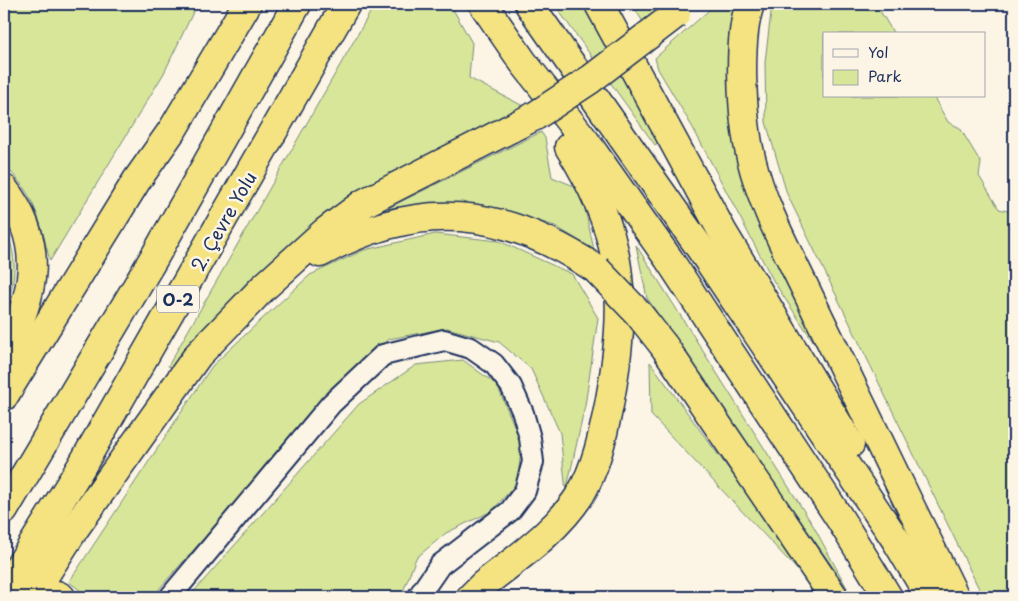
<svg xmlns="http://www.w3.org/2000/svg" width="1018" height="601" viewBox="0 0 1018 601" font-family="'Playpen Sans',sans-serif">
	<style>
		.green { fill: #d7e699; stroke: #798a7c }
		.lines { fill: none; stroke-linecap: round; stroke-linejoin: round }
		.minor-casing { stroke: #1b2f5e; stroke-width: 24 }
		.motorway-casing { stroke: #1b2f5e; stroke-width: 31 }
		.minor { stroke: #fcf5e5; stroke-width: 20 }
		.motorway { stroke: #f5e382; stroke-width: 28 }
		.motorway-bridge-casing { stroke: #1b2f5e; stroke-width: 31; stroke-linecap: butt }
		.motorway-bridge { stroke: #f5e382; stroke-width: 28 }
		.labels { text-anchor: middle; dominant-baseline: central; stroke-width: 5; stroke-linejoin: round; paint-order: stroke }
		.shield { fill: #fcf5e5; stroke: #5e6a86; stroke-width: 1 }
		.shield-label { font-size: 16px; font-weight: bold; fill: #1b2f5e }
		.street-label { font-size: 18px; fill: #1b2f5e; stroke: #fcf5e5 }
	</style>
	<rect width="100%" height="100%" fill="#fcf5e5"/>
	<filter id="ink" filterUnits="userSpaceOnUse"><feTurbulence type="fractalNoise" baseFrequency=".02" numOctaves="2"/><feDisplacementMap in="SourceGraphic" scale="10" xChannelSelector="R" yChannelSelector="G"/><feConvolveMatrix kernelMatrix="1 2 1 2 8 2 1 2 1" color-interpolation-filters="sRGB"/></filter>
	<g filter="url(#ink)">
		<g class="green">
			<path d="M 4,4 L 197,4 L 164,73 L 50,261 C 39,220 36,195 4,165 Z"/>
			<path d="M 375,4 L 450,4 L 472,43 L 469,78 L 525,107 L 374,183 L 250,279 L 171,367 L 168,366 Z"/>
			<path d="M 554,4 L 586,4 L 659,142 L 655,145 Z"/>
			<path d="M 632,4 L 668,4 L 643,22 Z"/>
			<path d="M 716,4 L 735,4 L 730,26 L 728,69 L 730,107 L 739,164 L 825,359 L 774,282 L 693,128 L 658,69 L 655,58 Z"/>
			<path d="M 772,4 L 876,4 L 894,34 L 824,34 L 824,96 L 933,96 L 948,122 L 960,128 L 981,163 L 979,176 L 999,209 L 1012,212 L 1014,216 L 1014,597 L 983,597 L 787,194 L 766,122 L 765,62 Z"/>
			<path d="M 541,132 L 545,138 L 552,177 L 574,186 L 584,204 L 594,250 L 555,226 L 484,205 L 388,208 Z"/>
			<path d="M 4,226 C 18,255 17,280 4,310 Z"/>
			<path d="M 435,234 L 499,241 L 572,274 L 598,318 L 585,406 L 566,492 L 560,433 L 531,369 L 499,342 L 447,328 L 389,339 L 354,368 L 307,415 L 242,495 L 152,597 L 89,597 L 69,582 L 212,366 L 261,320 L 310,275 L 364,250 Z"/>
			<path d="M 636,245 L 814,527 L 847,588 L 647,298 Z"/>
			<path d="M 463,360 L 497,385 L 522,444 L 517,483 L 492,511 L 446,533 L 416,558 L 401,597 L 189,597 L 359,404 L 416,365 Z"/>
			<path d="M 650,362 L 823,597 L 651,415 Z"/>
		</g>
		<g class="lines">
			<g class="minor-casing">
				<path id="minor" d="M 170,597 L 331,404 L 383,355 L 444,340 L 471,348 L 494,364 L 511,386 L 523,413 L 530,438 L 533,462 L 525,491 L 510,511 L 440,565 L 418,597"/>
			</g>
			<g class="motorway-casing">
				<g id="motorway">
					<path d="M 483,4 L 523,62 L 586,142 L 668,258 L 840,519 L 888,597"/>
					<path d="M 529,4 L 700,248 L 896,540 L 930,597"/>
					<path d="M 599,4 L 722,231 L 850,444"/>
					<path d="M 750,4 C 737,41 742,120 751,158 C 764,212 793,261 816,311 C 862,407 908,502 955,597"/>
					<path d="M 4,189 C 46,244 36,295 4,352"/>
					<path d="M 320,253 C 419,198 503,207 596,269"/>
					<path d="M 664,346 L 834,597"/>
					<path d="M 4,396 L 137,180 L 173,129 L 247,4"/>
					<path d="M 4,510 L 155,256 L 297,4"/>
					<path d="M 4,591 L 81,467 L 346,4"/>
					<path d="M 57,595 L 61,597"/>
					<path d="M 31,597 L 75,528 L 198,355 L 263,288 L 325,232 L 364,203 L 535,116"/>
					<path d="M 471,597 L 483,585 C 517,558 556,532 580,495 C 596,468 603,435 609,405 C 628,302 626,237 569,147"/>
				</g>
			</g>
			<use href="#minor" class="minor"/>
			<use href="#motorway" class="motorway"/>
			<g class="motorway-bridge-casing">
				<g id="motorway-bridge">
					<path d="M 535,116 L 591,79 L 676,14"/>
					<path d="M 596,269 L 638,313 L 664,346"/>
				</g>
			</g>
			<use href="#motorway-bridge" class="motorway-bridge"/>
		</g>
	</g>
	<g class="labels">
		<rect class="shield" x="157" y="285.5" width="42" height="27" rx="4"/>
		<g class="shield-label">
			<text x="178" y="299">O-2</text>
		</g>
		<g class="street-label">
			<text transform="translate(223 221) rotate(-60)">2. Çevre Yolu</text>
		</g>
	</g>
	<rect width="1018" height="601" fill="none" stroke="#fcf5e5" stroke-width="20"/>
	<rect x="10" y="10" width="998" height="581" fill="none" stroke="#1b2f5e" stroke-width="2" filter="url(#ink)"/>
	<rect x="823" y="32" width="162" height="65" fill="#fcf5e5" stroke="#a2a6af"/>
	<rect x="833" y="49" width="25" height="8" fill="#fcf5e5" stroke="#a2a6af"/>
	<text x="868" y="58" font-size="15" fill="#1b2f5e">Yol</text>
	<rect x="833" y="70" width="25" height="15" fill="#d7e699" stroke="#a2a6af"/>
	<text x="868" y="82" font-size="15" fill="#1b2f5e">Park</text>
</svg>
